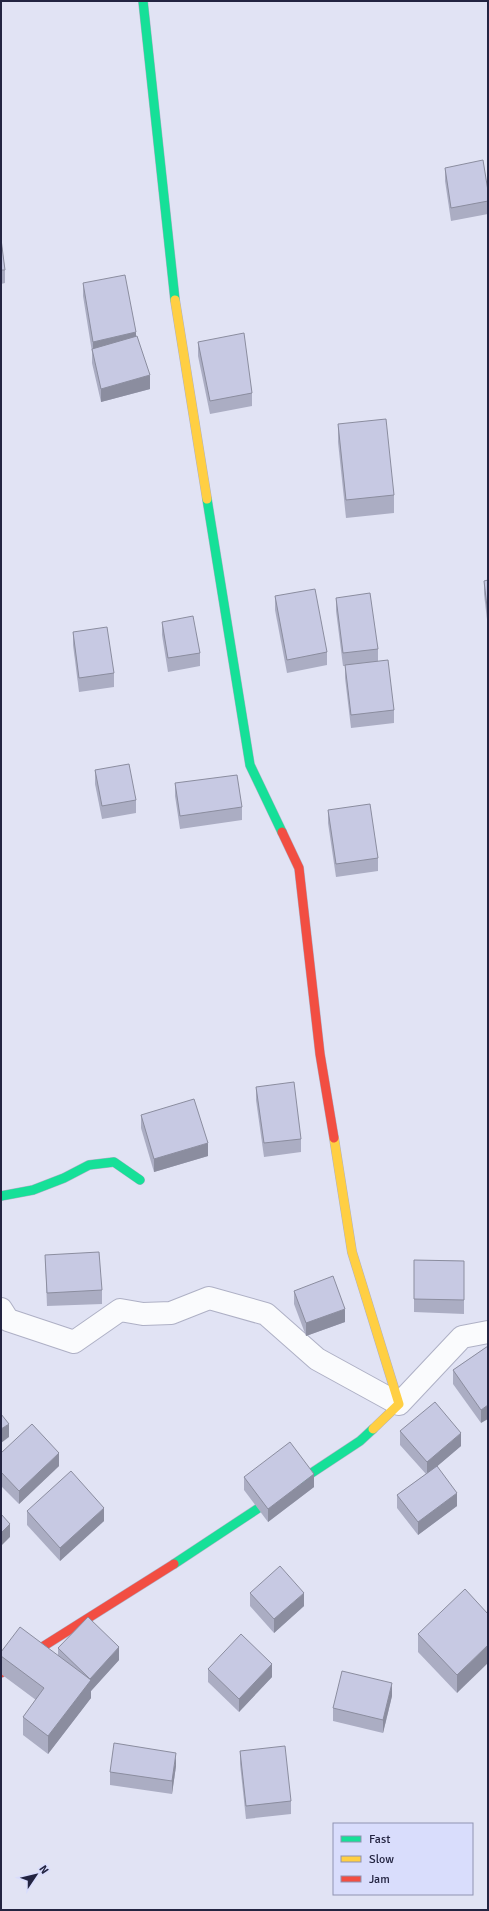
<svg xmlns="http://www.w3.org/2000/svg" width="489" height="1911" viewBox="0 0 489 1911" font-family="Signika,sans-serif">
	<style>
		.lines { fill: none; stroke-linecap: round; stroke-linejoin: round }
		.street-casing { stroke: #aeb0c5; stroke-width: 24 }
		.fast-casing { stroke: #aeb0c5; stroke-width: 10 }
		.slow-casing { stroke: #aeb0c5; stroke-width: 10 }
		.jam-casing { stroke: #aeb0c5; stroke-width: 10 }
		.street { stroke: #fafbfd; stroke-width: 22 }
		.fast { stroke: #16e098; stroke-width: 9 }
		.slow { stroke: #ffcf43; stroke-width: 9 }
		.jam { stroke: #f24e42; stroke-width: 9 }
		.wall { fill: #abadc3 }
		.shaded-wall { fill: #8b8d9f }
		.building { fill: #c7c9e3; stroke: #8b8d9f }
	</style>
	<rect width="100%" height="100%" fill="#e1e3f4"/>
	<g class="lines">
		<g class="street-casing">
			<path id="street" d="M 1,1309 L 8,1320 L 74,1342 L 120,1310 L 143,1314 L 171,1313 L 209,1298 L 266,1314 L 317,1359 L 399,1404 L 462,1337 L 488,1332"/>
		</g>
		<g class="fast-casing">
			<g id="fast">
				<path d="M 143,1 L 175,300"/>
				<path d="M 207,499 L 250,765 L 282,832"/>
				<path d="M 1,1196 L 33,1190 L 64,1178 L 89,1165 L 114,1162 L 140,1180"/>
				<path d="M 174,1564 L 360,1441 L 373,1429"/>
			</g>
		</g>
		<g class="slow-casing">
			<g id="slow">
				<path d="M 175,300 L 207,499"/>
				<path d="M 334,1138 L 352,1252 L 399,1404 L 373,1429"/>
			</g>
		</g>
		<g class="jam-casing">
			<g id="jam">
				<path d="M 282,832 L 299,868 L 320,1054 L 334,1138"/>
				<path d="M 1,1673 L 174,1564"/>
			</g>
		</g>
		<use href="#street" class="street"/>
		<use href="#fast" class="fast"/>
		<use href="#slow" class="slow"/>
		<use href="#jam" class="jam"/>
	</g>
	<g class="wall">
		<path d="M 445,168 L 488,191 L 488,214 L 451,221 L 445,181 Z"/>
		<path d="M 1,239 L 5,270 L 5,283 L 1,284 Z"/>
		<path d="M 83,283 L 136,336 L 150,389 L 101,402 L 92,363 L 92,352 L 83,296 Z"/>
		<path d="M 198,342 L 252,393 L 252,406 L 210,414 L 198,356 Z"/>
		<path d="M 338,424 L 394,495 L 394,513 L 346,518 L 338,442 Z"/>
		<path d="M 488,580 L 488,628 L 484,594 L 484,581 Z"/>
		<path d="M 275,596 L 327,652 L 327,665 L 287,673 L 275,610 Z"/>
		<path d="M 336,598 L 378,649 L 378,661 L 394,710 L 394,723 L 351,728 L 345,678 L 345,666 L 343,666 L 336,611 Z"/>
		<path d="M 162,622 L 200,653 L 200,666 L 168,672 L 162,635 Z"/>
		<path d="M 73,632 L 114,673 L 114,687 L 79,692 L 73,645 Z"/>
		<path d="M 95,770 L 136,800 L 136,813 L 102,819 L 95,784 Z"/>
		<path d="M 175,783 L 242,807 L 242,820 L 180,829 L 175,796 Z"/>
		<path d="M 328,810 L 378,858 L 378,871 L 336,877 L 328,823 Z"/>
		<path d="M 256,1087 L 301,1139 L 301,1152 L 264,1157 L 256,1100 Z"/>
		<path d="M 141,1115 L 208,1156 L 154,1172 L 141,1128 Z"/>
		<path d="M 45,1255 L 102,1290 L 102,1304 L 47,1306 Z"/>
		<path d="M 414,1260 L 464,1261 L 464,1314 L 414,1312 Z"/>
		<path d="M 294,1291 L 345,1322 L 306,1336 L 294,1304 Z"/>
		<path d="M 488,1346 L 481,1423 L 453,1384 L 453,1370 Z"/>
		<path d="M 400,1431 L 461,1446 L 437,1466 L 457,1506 L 418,1535 L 397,1508 L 397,1495 L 426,1474 L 400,1445 Z"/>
		<path d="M 1,1453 L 59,1466 L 19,1504 L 1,1486 Z"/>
		<path d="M 244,1477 L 314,1487 L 268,1522 L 244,1490 Z"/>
		<path d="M 27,1511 L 104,1521 L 60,1561 L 27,1525 Z"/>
		<path d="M 250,1593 L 304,1606 L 274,1633 L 250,1606 Z"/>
		<path d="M 488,1614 L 457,1693 L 418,1652 L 418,1634 Z"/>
		<path d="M 58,1648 L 119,1660 L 91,1691 L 91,1698 L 48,1754 L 23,1735 L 23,1717 L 36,1700 L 1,1674 L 1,1652 L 58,1655 Z"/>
		<path d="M 208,1669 L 272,1677 L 239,1712 L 208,1682 Z"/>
		<path d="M 392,1696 L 383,1733 L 333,1721 L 333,1708 Z"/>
		<path d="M 240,1751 L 291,1801 L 291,1814 L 246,1819 L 240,1764 Z"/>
		<path d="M 176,1766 L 172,1794 L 110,1785 L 110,1772 Z"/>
	</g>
	<g class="shaded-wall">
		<path d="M 136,332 L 136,346 L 93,352 L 93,342 Z"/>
		<path d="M 150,375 L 150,389 L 101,402 L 101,389 Z"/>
		<path d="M 208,1143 L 208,1156 L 154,1172 L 154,1159 Z"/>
		<path d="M 345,1309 L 345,1322 L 306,1336 L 306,1323 Z"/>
		<path d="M 488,1405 L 488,1419 L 481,1423 L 481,1410 Z"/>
		<path d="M 9,1424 L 9,1437 L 1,1443 L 1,1429 Z"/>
		<path d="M 461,1433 L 461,1446 L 427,1475 L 427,1462 Z"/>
		<path d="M 59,1453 L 59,1466 L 19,1504 L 19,1491 Z"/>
		<path d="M 314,1474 L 314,1487 L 268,1522 L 268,1509 Z"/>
		<path d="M 457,1493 L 457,1506 L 418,1535 L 418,1522 Z"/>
		<path d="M 104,1508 L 104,1521 L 60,1561 L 60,1548 Z"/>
		<path d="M 10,1524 L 10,1537 L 1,1546 L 1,1533 Z"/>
		<path d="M 304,1593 L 304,1606 L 274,1633 L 274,1619 Z"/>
		<path d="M 488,1645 L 488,1663 L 457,1693 L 457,1675 Z"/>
		<path d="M 119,1647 L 119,1660 L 91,1691 L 91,1698 L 48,1754 L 48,1736 L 90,1681 L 90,1679 Z"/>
		<path d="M 272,1664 L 272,1677 L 239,1712 L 239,1699 Z"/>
		<path d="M 392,1683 L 392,1696 L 383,1733 L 383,1720 Z"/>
		<path d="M 176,1753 L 176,1766 L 172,1794 L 172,1781 Z"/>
	</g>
	<g class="building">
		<path d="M 483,160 L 488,191 L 488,201 L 451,208 L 445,168 Z"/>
		<path d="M 1,239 L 5,270 L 1,270 Z"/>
		<path d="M 125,275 L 136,332 L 93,342 L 83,283 Z"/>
		<path d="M 244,333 L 252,393 L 210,401 L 198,342 Z"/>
		<path d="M 137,336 L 150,375 L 101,389 L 92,349 Z"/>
		<path d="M 386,419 L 394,495 L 346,500 L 338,424 Z"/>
		<path d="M 488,580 L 488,615 L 484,581 Z"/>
		<path d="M 315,589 L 327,652 L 287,660 L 275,596 Z"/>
		<path d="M 370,593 L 378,649 L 343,653 L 336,598 Z"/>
		<path d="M 193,616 L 200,653 L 168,658 L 162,622 Z"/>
		<path d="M 107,627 L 114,673 L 79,678 L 73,632 Z"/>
		<path d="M 388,660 L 394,710 L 351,715 L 345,665 Z"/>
		<path d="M 129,764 L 136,800 L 102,806 L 95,770 Z"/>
		<path d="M 237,775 L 242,807 L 180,816 L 175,783 Z"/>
		<path d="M 370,804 L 378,858 L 336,864 L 328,810 Z"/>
		<path d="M 294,1082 L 301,1139 L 264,1143 L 256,1087 Z"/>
		<path d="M 194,1099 L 208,1143 L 154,1159 L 141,1115 Z"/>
		<path d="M 99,1252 L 102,1290 L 47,1293 L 45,1255 Z"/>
		<path d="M 414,1260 L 464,1261 L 464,1300 L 414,1299 Z"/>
		<path d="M 333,1276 L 345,1309 L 306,1323 L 294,1291 Z"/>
		<path d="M 488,1346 L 488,1405 L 481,1410 L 453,1370 Z"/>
		<path d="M 435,1402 L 461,1433 L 427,1462 L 400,1431 Z"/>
		<path d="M 1,1414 L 9,1424 L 1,1429 Z"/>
		<path d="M 32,1424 L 59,1453 L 19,1491 L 1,1472 L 1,1453 Z"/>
		<path d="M 290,1442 L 314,1474 L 268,1509 L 244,1477 Z"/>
		<path d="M 437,1466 L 457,1493 L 418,1522 L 397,1495 Z"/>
		<path d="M 71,1471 L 104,1508 L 60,1548 L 27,1511 Z"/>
		<path d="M 1,1514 L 10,1524 L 1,1533 Z"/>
		<path d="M 280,1566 L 304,1593 L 274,1619 L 250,1593 Z"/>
		<path d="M 465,1589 L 488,1614 L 488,1645 L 457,1675 L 418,1634 Z"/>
		<path d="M 88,1617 L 119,1647 L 90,1679 L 58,1648 Z"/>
		<path d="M 20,1627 L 91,1680 L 48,1736 L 23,1717 L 44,1688 L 1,1656 L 1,1652 Z"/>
		<path d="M 241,1634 L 272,1664 L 239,1699 L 208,1669 Z"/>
		<path d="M 342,1671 L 392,1683 L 383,1720 L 333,1708 Z"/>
		<path d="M 114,1743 L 176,1753 L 172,1781 L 110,1772 Z"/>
		<path d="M 285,1746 L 291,1801 L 246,1806 L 240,1751 Z"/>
	</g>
	<rect width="489" height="1911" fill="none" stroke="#232441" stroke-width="4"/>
	<rect x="333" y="1823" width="140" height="72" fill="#d9ddfc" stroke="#9093b1"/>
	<rect x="341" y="1836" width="20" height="6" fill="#16e098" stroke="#9093b1"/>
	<text x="369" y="1843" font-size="12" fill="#232441">Fast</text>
	<rect x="341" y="1856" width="20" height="6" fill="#ffcf43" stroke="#9093b1"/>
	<text x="369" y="1863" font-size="12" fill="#232441">Slow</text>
	<rect x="341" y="1876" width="20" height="6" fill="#f24e42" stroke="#9093b1"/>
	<text x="369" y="1883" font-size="12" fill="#232441">Jam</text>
	<g transform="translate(36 1875) rotate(55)" stroke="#d9ddfc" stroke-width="3" paint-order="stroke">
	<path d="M0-3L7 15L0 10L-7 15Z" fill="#232441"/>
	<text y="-6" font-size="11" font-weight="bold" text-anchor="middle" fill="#232441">N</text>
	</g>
</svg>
